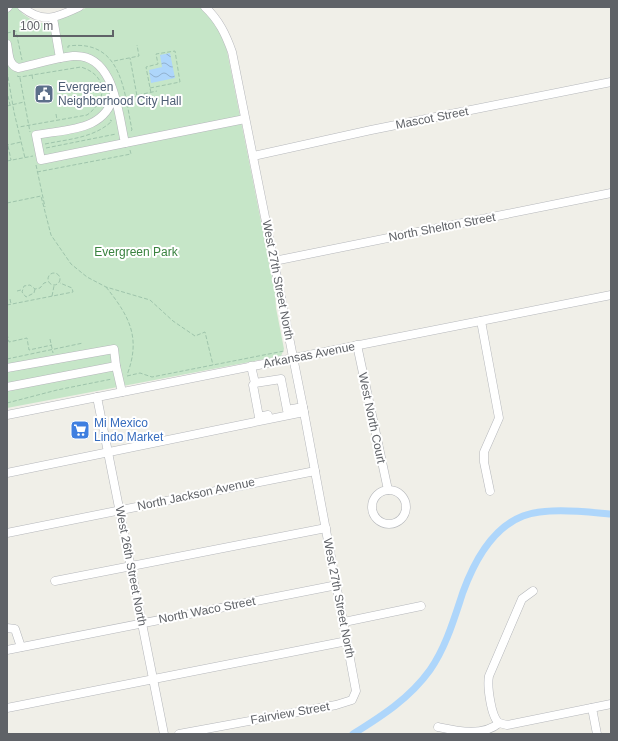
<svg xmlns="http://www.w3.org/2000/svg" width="618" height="741" viewBox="0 0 618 741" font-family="Arial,sans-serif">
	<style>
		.park { fill: #c6e6c8 }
		.water { fill: url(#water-waves) }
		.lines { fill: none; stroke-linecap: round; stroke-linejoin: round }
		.canal { stroke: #aed6fb; stroke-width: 7 }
		.minor-casing { stroke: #b5b7bb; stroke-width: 9 }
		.path { stroke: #9ec4ab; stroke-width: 1; stroke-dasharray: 4 2; stroke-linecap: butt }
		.minor { stroke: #fff; stroke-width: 8 }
		.labels { text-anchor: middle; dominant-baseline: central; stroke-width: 4; stroke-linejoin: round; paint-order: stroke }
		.service-label { font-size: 12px; fill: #4e5e75; stroke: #fff; text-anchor: start }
		.street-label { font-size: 12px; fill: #5f6267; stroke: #fff }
		.park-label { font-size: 12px; fill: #3a8340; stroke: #fff }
		.shop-label { font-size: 12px; fill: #366cbe; stroke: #fff; text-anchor: start }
	</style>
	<defs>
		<pattern id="water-waves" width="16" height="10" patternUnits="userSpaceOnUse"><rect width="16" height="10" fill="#aed6fb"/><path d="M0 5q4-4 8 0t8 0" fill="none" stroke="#91b1cf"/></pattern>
	</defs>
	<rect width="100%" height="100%" fill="#f0efe8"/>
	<path class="park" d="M 7,7 L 18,7 L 23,14 L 32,20 L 40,23 L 51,23 L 88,7 L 201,7 C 214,20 222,34 227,51 L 275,292 L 276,308 L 284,349 L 281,356 L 7,408 Z"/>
	<path class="water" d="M 170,53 L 175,78 L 151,83 L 149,70 L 162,67 L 160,55 Z"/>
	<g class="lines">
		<path class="canal" d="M 353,734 C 382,716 410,698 430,670 C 446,647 454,619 463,592 C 474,562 492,528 523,516 C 547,507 586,512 611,514"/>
		<g class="minor-casing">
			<g id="minor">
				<path d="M 22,7 C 43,24 56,18 79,7"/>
				<path d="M 7,8 L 8,7"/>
				<path d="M 53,18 L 60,58"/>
				<path d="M 7,44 C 9,53 8,65 18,68 C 36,64 55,58 73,56 C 115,53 118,114 125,143 L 41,160 L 36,135 C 68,129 106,131 114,94"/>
				<path d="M 125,143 L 245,119"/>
				<path d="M 253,156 L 371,130 L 611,82"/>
				<path d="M 274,261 L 611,193"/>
				<path d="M 481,321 L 499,418 L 484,452 L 484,462 L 490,491"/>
				<path d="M 357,345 L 388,490"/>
				<path d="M 251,366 L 255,383 L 281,379 L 287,410 L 303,407"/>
				<path d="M 7,368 L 114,349 L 116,366"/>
				<path d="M 255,383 L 253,385 L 259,417 L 268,415"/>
				<path d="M 7,387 L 116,366 L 122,392"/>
				<path d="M 97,397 L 164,734"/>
				<path d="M 7,415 L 611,295"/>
				<path d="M 7,473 L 304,412"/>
				<circle cx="389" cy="507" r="17"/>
				<path d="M 7,533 L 315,471"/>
				<path d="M 55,581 L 326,528"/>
				<path d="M 344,622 L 421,606"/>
				<path d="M 7,628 L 15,629 L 21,647"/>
				<path d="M 7,650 L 337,585"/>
				<path d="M 7,708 L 347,641"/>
				<path d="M 592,708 L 597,734"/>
				<path d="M 499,723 C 491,717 487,686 489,676 L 522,599 L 533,591"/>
				<path d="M 499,723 L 507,725 L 611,704"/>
				<path d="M 438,727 C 457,731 483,737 499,723"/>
				<path d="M 179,734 L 336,705 L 352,700 L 356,691 L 303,407 L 232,52 C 226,35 219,20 205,7"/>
			</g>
		</g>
		<g class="path">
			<path d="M 7,33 L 16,31 L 22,60"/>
			<path d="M 68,48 L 68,46 C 122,39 124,91 132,130 L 131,131"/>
			<path d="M 114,61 L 139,56 L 137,45"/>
			<path d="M 7,71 L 14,112 L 25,158"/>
			<path d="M 32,75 L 33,81"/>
			<path d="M 17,76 L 20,77 L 81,67 C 107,75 109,99 87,115 L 19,127"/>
			<path d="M 20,78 L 30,132"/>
			<path d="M 150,88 L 180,82 L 175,51 L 156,54 L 158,64 L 146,67 L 151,93"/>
			<path d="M 138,95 L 157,91"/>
			<path d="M 8,96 L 10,105"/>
			<path d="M 126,98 L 137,96 L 130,58"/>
			<path d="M 7,106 L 24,102"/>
			<path d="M 56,114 L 57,120"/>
			<path d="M 7,142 L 8,145 L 21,142"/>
			<path d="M 45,144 C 69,139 94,138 112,121 L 110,120"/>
			<path d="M 8,146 L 11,160"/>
			<path d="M 46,148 L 116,134"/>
			<path d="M 7,161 L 33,156"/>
			<path d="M 36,165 L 45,207"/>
			<path d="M 37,172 L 131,154 L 130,150"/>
			<path d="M 7,203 L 41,196 L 51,235 L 71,264 L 87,277 L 106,287 L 150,300 L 173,321 L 195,336 L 205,332 L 213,365"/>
			<circle cx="54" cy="279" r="6"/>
			<path d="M 106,287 C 130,317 141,338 127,375"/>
			<path d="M 35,289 L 34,293 L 26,297 L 22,292 L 24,286 L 30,285 L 35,289 L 40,288 L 44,283 L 48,282"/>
			<path d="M 17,291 L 21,290"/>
			<path d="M 52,296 L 54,286"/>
			<path d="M 10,299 L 11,304"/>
			<path d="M 7,305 L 73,292 L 72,288 L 60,283"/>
			<path d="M 7,334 L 9,342 L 27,338 L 29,350 L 52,345"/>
			<path d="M 50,339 L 53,353"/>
			<path d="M 7,359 L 83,343"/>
			<path d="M 127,376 L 140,373 L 152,377 L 284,351"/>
			<path d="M 7,403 L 57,390 L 112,379"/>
		</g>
		<use href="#minor" class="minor"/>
	</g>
	<defs>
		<g id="civic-square" transform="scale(1)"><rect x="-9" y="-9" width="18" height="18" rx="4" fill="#5c6f8a" stroke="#fff"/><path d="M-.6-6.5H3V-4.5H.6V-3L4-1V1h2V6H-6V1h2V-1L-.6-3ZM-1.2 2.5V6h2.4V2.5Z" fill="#fff"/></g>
		<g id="supermarket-square" transform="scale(1)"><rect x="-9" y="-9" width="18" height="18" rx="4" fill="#3f7fe0" stroke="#fff"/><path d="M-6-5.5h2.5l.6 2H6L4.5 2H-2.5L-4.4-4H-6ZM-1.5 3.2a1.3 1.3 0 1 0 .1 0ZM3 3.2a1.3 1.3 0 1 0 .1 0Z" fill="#fff"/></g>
	</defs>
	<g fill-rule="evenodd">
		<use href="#civic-square" x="44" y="94"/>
		<use href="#supermarket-square" x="80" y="430"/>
	</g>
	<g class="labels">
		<g class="service-label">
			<text x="58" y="87">Evergreen<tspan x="58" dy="14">Neighborhood City Hall</tspan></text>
		</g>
		<g class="street-label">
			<text transform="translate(432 118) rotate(-11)">Mascot Street</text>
			<text transform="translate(442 227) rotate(-11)">North Shelton Street</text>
			<text transform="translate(278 280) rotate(79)">West 27th Street North</text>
			<text transform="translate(309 355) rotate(-11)">Arkansas Avenue</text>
			<text transform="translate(372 418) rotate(78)">West North Court</text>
			<text transform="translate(196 494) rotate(-12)">North Jackson Avenue</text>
			<text transform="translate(131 566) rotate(79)">West 26th Street North</text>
			<text transform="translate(339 598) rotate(79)">West 27th Street North</text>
			<text transform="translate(207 610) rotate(-11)">North Waco Street</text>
			<text transform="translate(290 713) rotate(-10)">Fairview Street</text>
		</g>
		<g class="park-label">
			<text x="136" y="252">Evergreen Park</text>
		</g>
		<g class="shop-label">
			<text x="94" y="423">Mi Mexico<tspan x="94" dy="14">Lindo Market</tspan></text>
		</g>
	</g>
	<rect width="618" height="741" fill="none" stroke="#5f6267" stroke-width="16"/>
	<path d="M14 30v6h99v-6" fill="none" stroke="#5f6267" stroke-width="2"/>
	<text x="20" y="30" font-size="12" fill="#5f6267" stroke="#ffffff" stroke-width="3" paint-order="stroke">100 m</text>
</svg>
